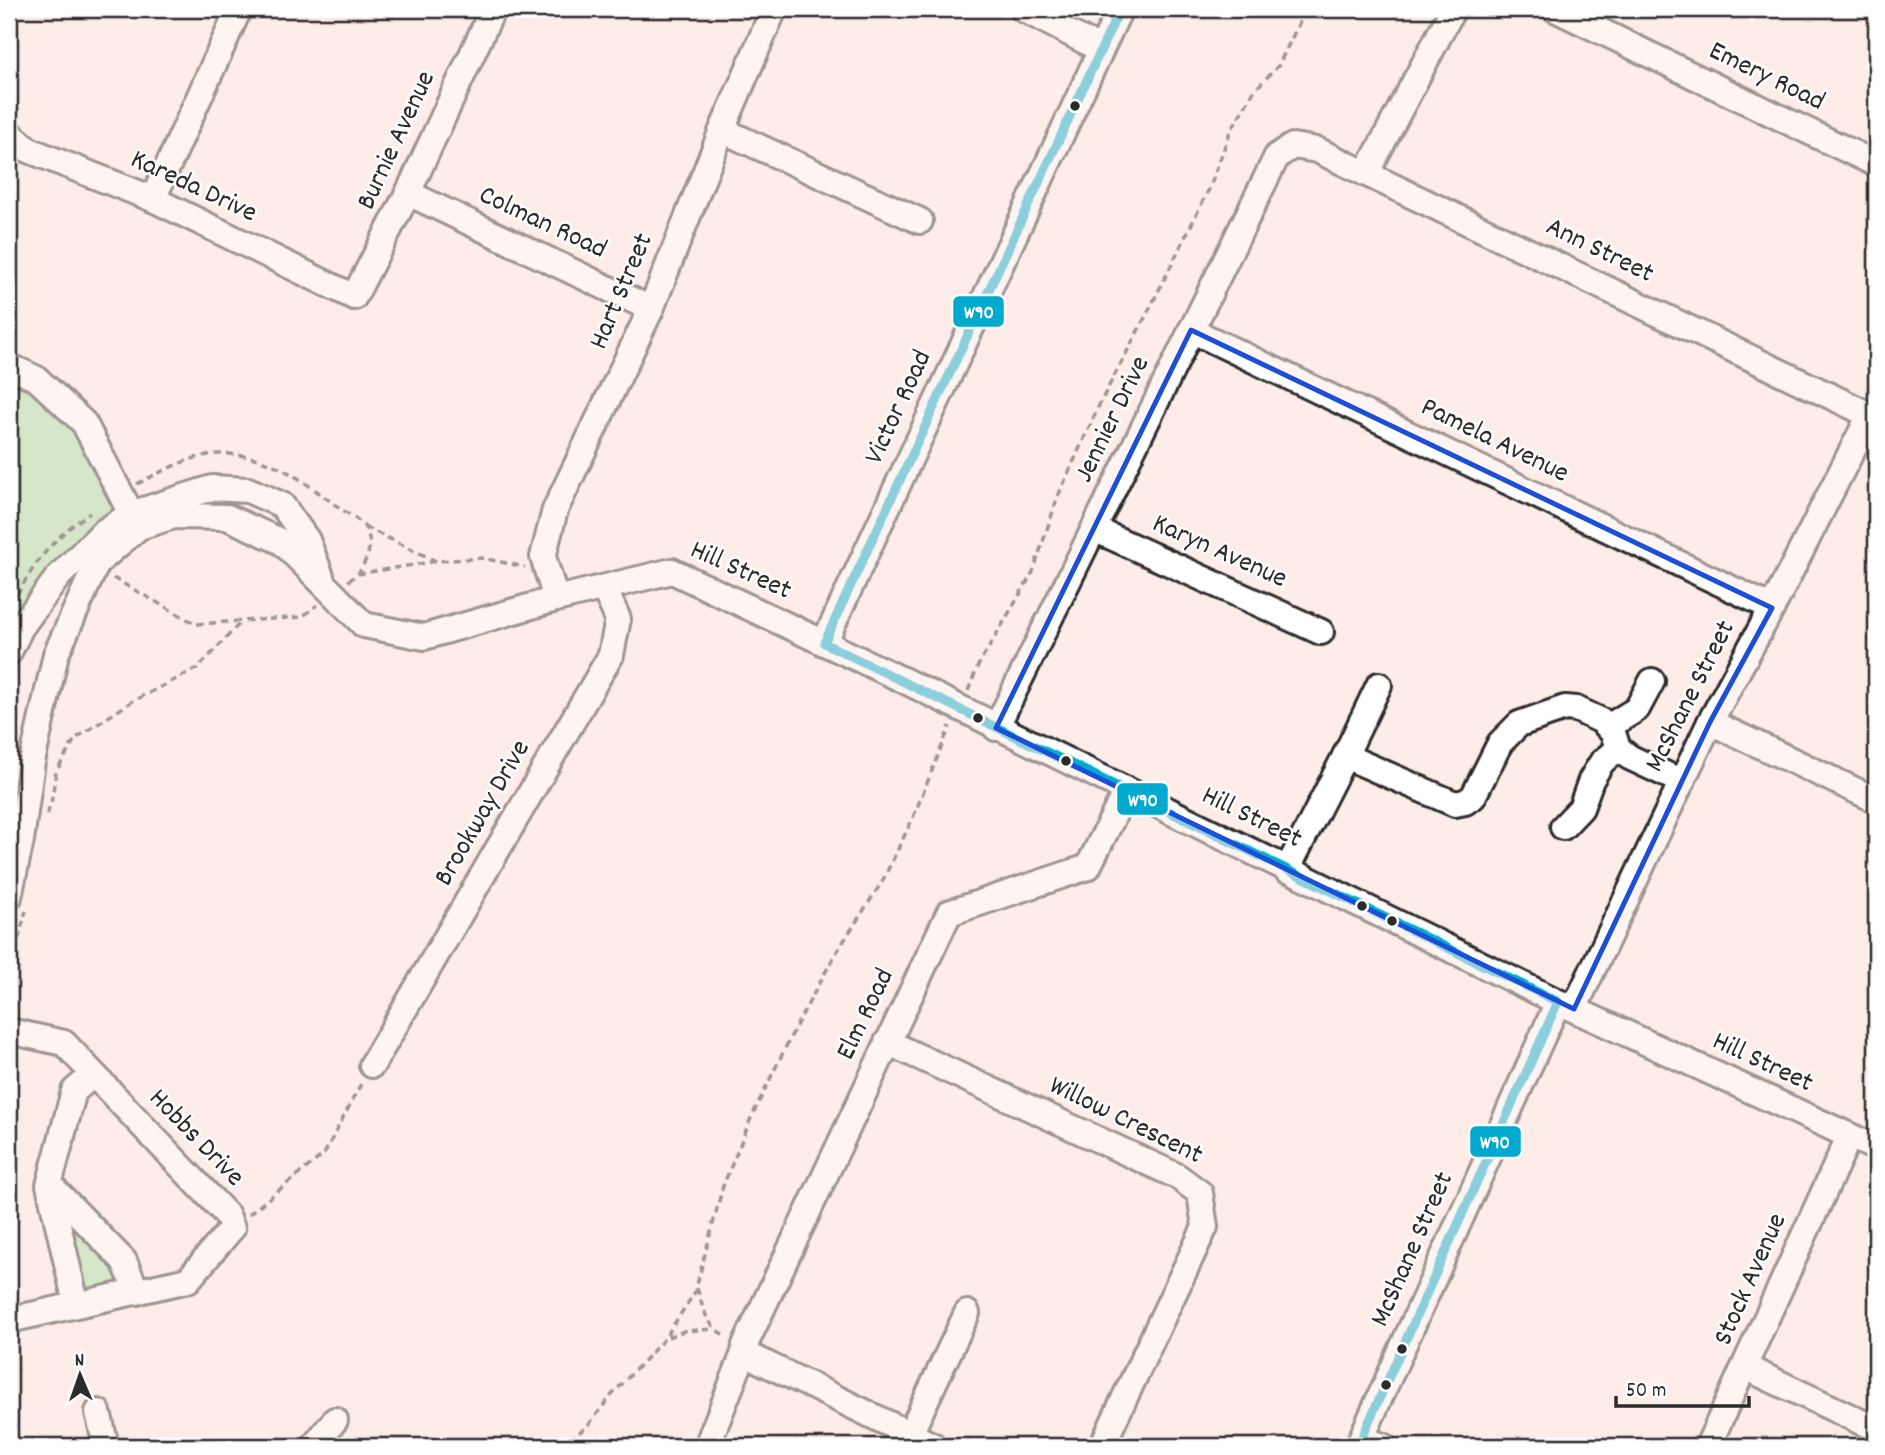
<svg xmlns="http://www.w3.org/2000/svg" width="1885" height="1455" viewBox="0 0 1885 1455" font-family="Dekko,sans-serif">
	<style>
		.green { fill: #a6dfa4; stroke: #688568; stroke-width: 2 }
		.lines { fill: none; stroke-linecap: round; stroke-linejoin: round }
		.minor-casing { stroke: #2b2b2b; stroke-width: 30 }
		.path { stroke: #2b2b2b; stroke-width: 3.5; stroke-dasharray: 7 5; stroke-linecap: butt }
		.minor { stroke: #fff; stroke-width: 24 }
		.bus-1-casing { stroke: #fff; stroke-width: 14 }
		.bus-1 { stroke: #00a9ce; stroke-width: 9 }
		.marked { fill: none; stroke: #1d4ed8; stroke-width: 5; stroke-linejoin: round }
		.bus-dot { fill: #2b2b2b; stroke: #fff; stroke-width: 2.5 }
		.labels { text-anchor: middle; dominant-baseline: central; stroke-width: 5; stroke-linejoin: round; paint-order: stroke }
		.street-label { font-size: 28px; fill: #2b2b2b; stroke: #fff }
		.line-badge { stroke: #fff; stroke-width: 2.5 }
		.badge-label { font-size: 19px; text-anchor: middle; font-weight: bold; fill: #fff }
	</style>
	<rect width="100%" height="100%" fill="#fdece7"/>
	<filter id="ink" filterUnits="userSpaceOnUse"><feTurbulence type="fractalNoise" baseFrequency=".0143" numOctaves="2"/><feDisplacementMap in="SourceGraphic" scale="14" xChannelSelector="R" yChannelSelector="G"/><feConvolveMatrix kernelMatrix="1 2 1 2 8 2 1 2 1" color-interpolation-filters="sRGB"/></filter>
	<g filter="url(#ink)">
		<g class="green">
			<path d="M 9,375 L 25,383 L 84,438 L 118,515 L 9,641 Z"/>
			<path d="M 64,1215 L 123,1268 L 120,1284 L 82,1292 Z"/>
		</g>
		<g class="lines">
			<g class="minor-casing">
				<g id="minor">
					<path d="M 1023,9 L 1100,49"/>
					<path d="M 1555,9 L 1876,164"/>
					<path d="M 722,130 L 920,221"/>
					<path d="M 9,133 L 29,150 L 153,199 L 354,297 L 408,193 L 493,9"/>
					<path d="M 1366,174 L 1453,9"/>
					<path d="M 408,193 L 651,309"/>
					<path d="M 153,199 L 239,9"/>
					<path d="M 1191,330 L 1772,608"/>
					<path d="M 9,366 L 37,379 L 84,423 L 138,527"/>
					<path d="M 1094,529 L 1321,632"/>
					<path d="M 556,599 L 543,557 L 555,510 L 651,309 L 722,130 L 774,9"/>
					<path d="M 824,643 L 1120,9"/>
					<path d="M 9,652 L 21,627 L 58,577 L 103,532 L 131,514 L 212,488 L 248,490 L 282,505 L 307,540 L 321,576"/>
					<path d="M 1710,722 L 1876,800"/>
					<path d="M 1608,727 L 1637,709 L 1652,681"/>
					<path d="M 996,728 L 1277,156 L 1293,146 L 1317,150 L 1876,418"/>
					<path d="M 1345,756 L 1379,685"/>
					<path d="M 1563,827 L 1581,808 L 1591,780 L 1602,762 L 1618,748"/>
					<path d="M 1287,870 L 1345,756 L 1455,804 L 1465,802 L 1473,797 L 1500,743 L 1519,724 L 1565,708 L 1576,709 L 1602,721 L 1613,733 L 1618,748 L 1629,757 L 1682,782"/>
					<path d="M 9,897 L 21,840 L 32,762 L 56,654 L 97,563 L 139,527 L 174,516 L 227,517 L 282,542 L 364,625 L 424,637 L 556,599 L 672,571 L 903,680 L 1558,1002 L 1876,1148"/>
					<path d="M 1574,1009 L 1710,722 L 1772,608 L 1870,415"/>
					<path d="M 9,1031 L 64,1043 L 227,1215 L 232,1228 L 188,1280 L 9,1320"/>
					<path d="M 887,1042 L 1177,1176 L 1200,1193 L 1205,1227 L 1102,1446"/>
					<path d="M 372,1065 L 611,655 L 618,619 L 604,588"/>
					<path d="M 50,1185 L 124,1261 L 137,1292"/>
					<path d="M 76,1303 L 49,1185 L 74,1091 L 93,1075"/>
					<path d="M 744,1353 L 934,1446"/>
					<path d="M 1745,1367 L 1876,1429"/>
					<path d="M 98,1412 L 106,1446"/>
					<path d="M 910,1434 L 967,1313"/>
					<path d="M 1362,1439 L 1383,1446"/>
					<path d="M 314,1446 L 335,1420"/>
					<path d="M 707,1446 L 744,1353 L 745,1345 L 949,913 L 1088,867 L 1126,791"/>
					<path d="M 1358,1446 L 1558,1002"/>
					<path d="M 1708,1446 L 1849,1137"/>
				</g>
			</g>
			<g class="path">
				<path d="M 137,484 C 165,470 195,452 228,454 C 276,457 304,482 341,509 C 348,514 362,521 366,529 C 374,546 367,559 358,574"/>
				<path d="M 365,527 L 436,561"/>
				<path d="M 113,578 L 196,624 L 302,617 L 317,605"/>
				<path d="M 348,581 L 358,574 L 437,561 L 482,558 L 525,567"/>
				<path d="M 17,595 C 36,560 57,534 90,513"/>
				<path d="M 968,691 L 978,666 L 1033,572 L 1058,496 L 1101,401 L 1149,310 L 1210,187 L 1230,132 L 1254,91 L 1278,66 L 1306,9"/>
				<path d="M 47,814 L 51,804 L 56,772 L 75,739 L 131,702 L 198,668 L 242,621"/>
				<path d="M 9,974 L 26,911"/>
				<path d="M 249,1214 L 324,1154 L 362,1082"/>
				<path d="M 697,1288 C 703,1308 706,1326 726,1336"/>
				<path d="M 668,1337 L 684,1331 L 714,1329"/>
				<path d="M 559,1446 L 587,1427 L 610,1397 L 665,1338 L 695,1292 L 723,1186 L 751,1118 L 797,1024 L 836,953 L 882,882 L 912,820 L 950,726"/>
			</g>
			<use href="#minor" class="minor"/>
			<g class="bus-1-casing">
				<path id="bus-1" d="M 1120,9 L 824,643 L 1558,1002 L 1358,1446"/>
			</g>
			<use href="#bus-1" class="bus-1"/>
		</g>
	</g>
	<path d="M0 0H1885V1455H0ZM 1191,330 L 1772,608 L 1710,722 L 1574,1009 L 996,728 Z" fill="#fdece7" fill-opacity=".55" fill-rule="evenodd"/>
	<path class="marked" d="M 1191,330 L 1772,608 L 1710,722 L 1574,1009 L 996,728 Z"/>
	<g class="bus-dot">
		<circle cx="1075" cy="106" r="6"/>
		<circle cx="978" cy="718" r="6"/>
		<circle cx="1066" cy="761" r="6"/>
		<circle cx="1362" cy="906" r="6"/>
		<circle cx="1392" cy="921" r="6"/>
		<circle cx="1402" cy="1349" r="6"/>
		<circle cx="1386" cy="1385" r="6"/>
	</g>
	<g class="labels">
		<g class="street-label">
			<text transform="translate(1766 78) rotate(26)">Emery Road</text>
			<text transform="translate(398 141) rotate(-65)">Burnie Avenue</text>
			<text transform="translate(193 188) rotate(25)">Kareda Drive</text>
			<text transform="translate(542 224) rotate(25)">Colman Road</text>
			<text transform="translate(1599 252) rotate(26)">Ann Street</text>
			<text transform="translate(623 292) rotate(-67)">Hart Street</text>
			<text transform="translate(900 408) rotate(-65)">Victor Road</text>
			<text transform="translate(1114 420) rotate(-64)">Jennier Drive</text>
			<text transform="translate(1494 442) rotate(26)">Pamela Avenue</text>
			<text transform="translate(1219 553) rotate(24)">Karyn Avenue</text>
			<text transform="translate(740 572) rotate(24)">Hill Street</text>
			<text transform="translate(1692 697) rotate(-63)">McShane Street</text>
			<text transform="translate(484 814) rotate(-60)">Brookway Drive</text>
			<text transform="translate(1251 819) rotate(26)">Hill Street</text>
			<text transform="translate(867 1015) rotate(-64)">Elm Road</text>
			<text transform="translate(1762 1064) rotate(25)">Hill Street</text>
			<text transform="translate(1125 1122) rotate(26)">Willow Crescent</text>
			<text transform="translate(195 1139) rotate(46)">Hobbs Drive</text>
			<text transform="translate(1414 1250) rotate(-66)">McShane Street</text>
			<text transform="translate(1752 1280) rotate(-66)">Stock Avenue</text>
		</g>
	</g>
	<g class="line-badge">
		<rect x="952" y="295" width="53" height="33" rx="7" fill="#00a9ce"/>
		<rect x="1116" y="782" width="53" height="34" rx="7" fill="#00a9ce"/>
		<rect x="1469" y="1125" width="53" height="33" rx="7" fill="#00a9ce"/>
	</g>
	<g class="badge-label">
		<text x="979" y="318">W90</text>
		<text x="1143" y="806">W90</text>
		<text x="1495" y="1148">W90</text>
	</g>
	<rect width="1885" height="1455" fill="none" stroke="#fff" stroke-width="35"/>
	<rect x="18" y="18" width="1850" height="1420" fill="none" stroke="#2b2b2b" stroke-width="2.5" filter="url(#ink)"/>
	<g transform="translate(80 1375) rotate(358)" stroke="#ffffff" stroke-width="5" paint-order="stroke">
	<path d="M0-5L12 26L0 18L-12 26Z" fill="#2b2b2b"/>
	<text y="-10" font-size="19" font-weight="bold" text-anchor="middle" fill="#2b2b2b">N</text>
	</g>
	<path d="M1616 1396v10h133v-10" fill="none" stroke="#2b2b2b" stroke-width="3.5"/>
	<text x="1626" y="1396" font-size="21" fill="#2b2b2b" stroke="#ffffff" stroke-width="5" paint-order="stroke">50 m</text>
</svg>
